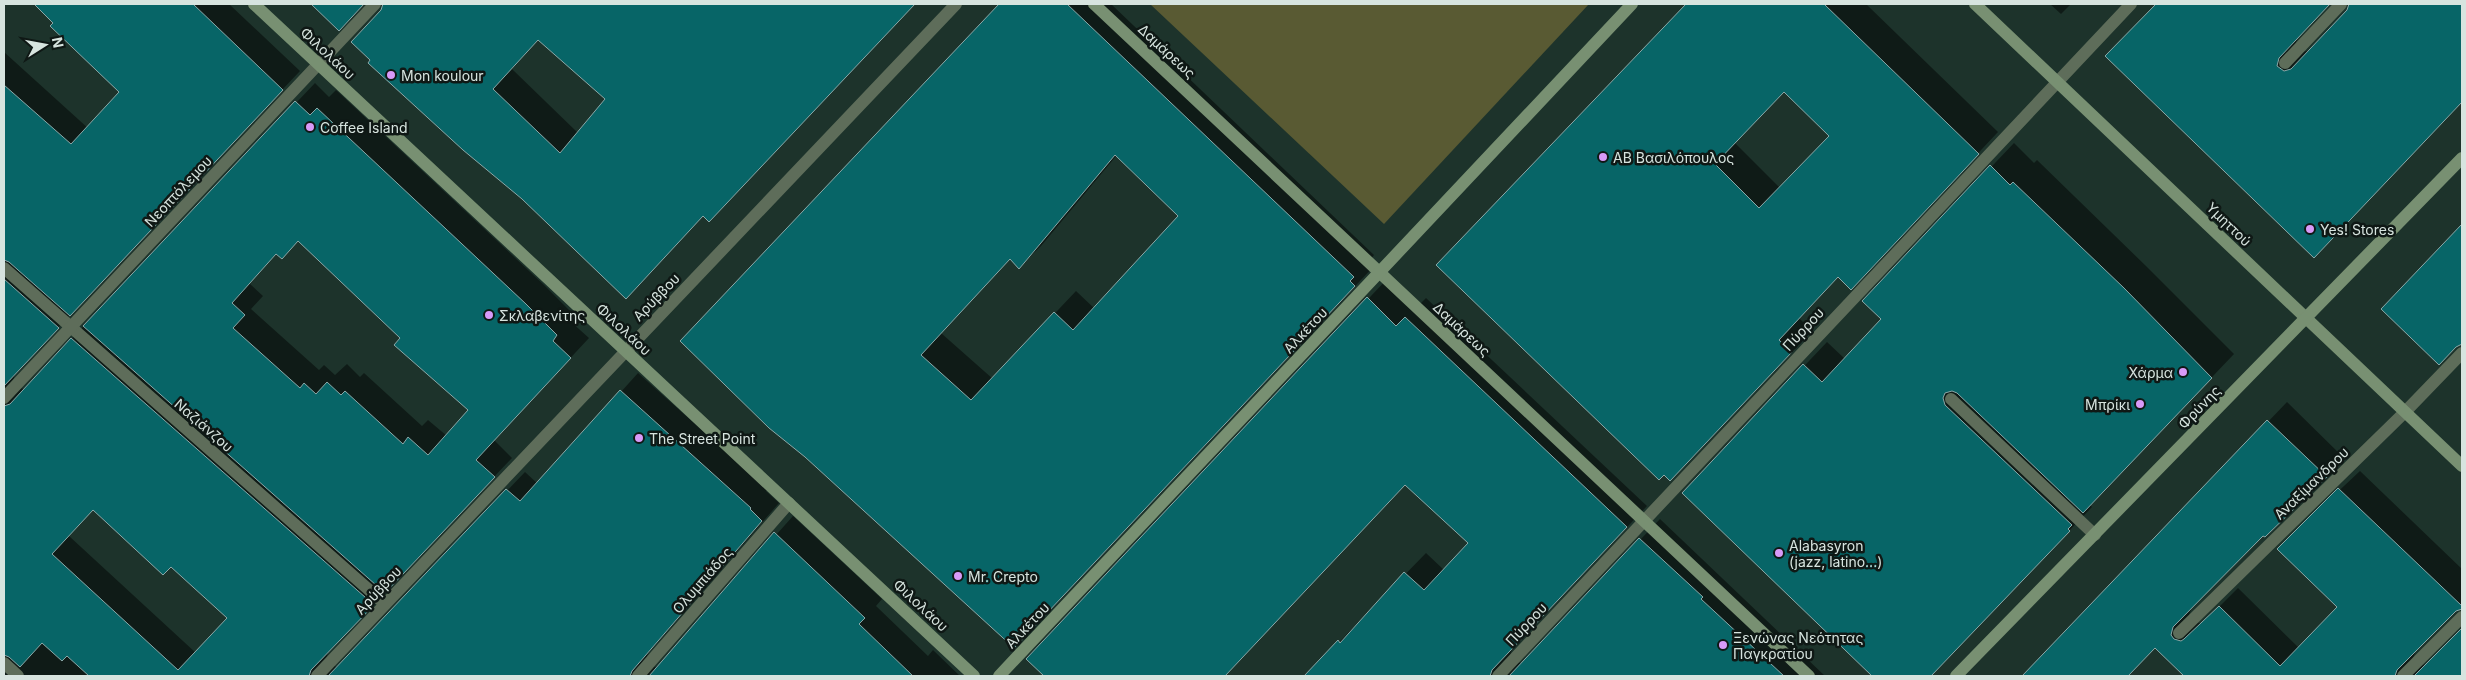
<svg xmlns="http://www.w3.org/2000/svg" width="2466" height="680" viewBox="0 0 2466 680" font-family="Inter,sans-serif">
	<style>
		.green { fill: #595a33 }
		.shadow { fill: #0007; fill-rule: evenodd }
		.building { fill: #076567; stroke: #8ba8a8; fill-rule: evenodd }
		.lines { fill: none; stroke-linecap: round; stroke-linejoin: round }
		.lane { stroke: #5e6d5a; stroke-width: 12 }
		.street { stroke: #5e6d5a; stroke-width: 12 }
		.secondary { stroke: #789072; stroke-width: 12 }
		.poi-dot { fill: #d89af8; stroke: #0f1815; stroke-width: 2 }
		.labels { text-anchor: middle; dominant-baseline: central; stroke-width: 5; stroke-linejoin: round; paint-order: stroke }
		.street-label { font-size: 14px; fill: #d7e4df; stroke: #0f1815 }
		.poi-label { font-size: 14px; fill: #d7e4df; stroke: #0f1815; text-anchor: start }
	</style>
	<rect width="100%" height="100%" fill="#1d332b"/>
	<path class="green" d="M 1150,4 L 1589,4 L 1384,224 Z"/>
	<g class="shadow">
		<path d="M 35,4 L 229,4 L 300,71 L 15,373 L 13,382 L 16,387 L 24,389 L 315,83 L 329,97 L 336,90 L 544,285 L 575,316 L 570,321 L 589,338 L 494,440 L 512,458 L 328,652 L 326,660 L 329,664 L 337,667 L 525,472 L 538,484 L 638,373 L 768,489 L 766,491 L 779,503 L 649,652 L 647,656 L 650,664 L 655,667 L 660,665 L 793,516 L 882,599 L 876,606 L 928,656 L 933,650 L 960,676 L 4,676 L 4,52 L 100,139 L 121,92 ZM 299,240 L 401,338 L 470,410 L 447,436 L 428,420 L 422,426 L 364,373 L 360,377 L 347,364 L 335,375 L 324,365 L 319,370 L 251,309 L 263,296 L 249,283 L 277,253 L 282,257 ZM 94,508 L 172,565 L 229,618 L 196,653 L 69,536 Z"/>
		<path d="M 313,4 L 364,4 L 339,29 Z"/>
		<path d="M 384,4 L 913,4 L 728,200 L 704,215 L 535,210 L 372,60 ZM 539,39 L 606,98 L 578,133 L 512,69 Z"/>
		<path d="M 1001,4 L 1111,4 L 1374,255 L 1371,259 L 1376,264 L 1036,625 L 806,456 L 682,341 ZM 1117,155 L 1180,216 L 1095,309 L 1076,291 L 993,379 L 941,333 L 1010,258 L 1019,267 L 1041,246 Z"/>
		<path d="M 1688,4 L 1866,4 L 1998,132 L 1871,267 L 1839,276 L 1799,318 L 1812,331 L 1691,459 L 1664,474 L 1438,265 ZM 1785,90 L 1831,136 L 1780,188 L 1734,142 Z"/>
		<path d="M 2050,4 L 2071,4 L 2061,14 Z"/>
		<path d="M 2157,4 L 2329,4 L 2298,37 L 2296,42 L 2298,50 L 2303,52 L 2310,50 L 2348,10 L 2350,4 L 2462,4 L 2462,102 L 2333,237 L 2107,56 Z"/>
		<path d="M 2014,143 L 2034,163 L 2037,160 L 2146,266 L 2234,354 L 2090,505 L 2092,507 L 1930,676 L 1904,676 L 1901,674 L 1899,676 L 1874,676 L 1684,493 L 1827,342 L 1845,359 L 1883,319 L 1864,301 Z"/>
		<path d="M 2462,225 L 2462,344 L 2383,309 Z"/>
		<path d="M 1388,278 L 1417,307 L 1426,298 L 1647,506 L 1512,649 L 1510,657 L 1513,662 L 1523,663 L 1660,519 L 1825,676 L 1306,676 L 1426,553 L 1444,570 L 1469,543 L 1406,484 L 1225,676 L 1046,676 L 1028,659 Z"/>
		<path d="M 2287,402 L 2344,458 L 2265,536 L 2263,534 L 2192,607 L 2189,615 L 2192,621 L 2200,623 L 2205,621 L 2238,588 L 2299,648 L 2339,607 L 2297,530 L 2360,471 L 2462,569 L 2462,608 L 2456,610 L 2416,650 L 2413,658 L 2420,666 L 2429,663 L 2462,630 L 2462,676 L 2186,676 L 2156,647 L 2127,676 L 2024,676 Z"/>
	</g>
	<g class="building">
		<path d="M 34,4 L 193,4 L 283,90 L 70,316 L 9,262 L 4,260 L 4,85 L 71,144 L 119,92 L 50,26 L 53,23 Z"/>
		<path d="M 311,4 L 364,4 L 339,31 Z"/>
		<path d="M 383,4 L 915,4 L 709,222 L 703,216 L 626,299 L 522,199 L 463,150 L 368,63 L 370,60 L 351,42 L 381,10 ZM 538,40 L 605,99 L 560,153 L 493,89 Z"/>
		<path d="M 999,4 L 1067,4 L 1354,277 L 1350,281 L 1355,286 L 1014,648 L 805,457 L 769,428 L 680,341 ZM 1115,155 L 1178,216 L 1073,330 L 1054,312 L 971,400 L 921,355 L 1010,259 L 1019,269 Z"/>
		<path d="M 1686,4 L 1824,4 L 1979,154 L 1851,290 L 1838,277 L 1779,340 L 1792,352 L 1670,481 L 1664,475 L 1659,480 L 1436,265 ZM 1784,92 L 1829,136 L 1759,208 L 1715,164 Z"/>
		<path d="M 2156,4 L 2330,4 L 2279,58 L 2277,66 L 2284,71 L 2291,69 L 2347,10 L 2349,4 L 2462,4 L 2462,102 L 2314,258 L 2105,56 Z"/>
		<path d="M 295,101 L 310,115 L 317,108 L 526,304 L 557,335 L 553,341 L 571,358 L 476,460 L 495,477 L 385,593 L 83,326 ZM 298,241 L 400,338 L 394,345 L 468,410 L 428,455 L 408,437 L 403,444 L 345,391 L 341,395 L 327,382 L 316,394 L 304,383 L 300,388 L 233,328 L 245,315 L 232,303 L 276,254 L 282,259 Z"/>
		<path d="M 1990,165 L 2010,185 L 2013,182 L 2124,288 L 2212,378 L 2083,513 L 1957,393 L 1952,391 L 1945,393 L 1943,398 L 1945,405 L 2072,525 L 2068,529 L 2070,531 L 1931,676 L 1872,676 L 1682,493 L 1803,364 L 1822,382 L 1881,319 L 1862,301 Z"/>
		<path d="M 2462,224 L 2462,344 L 2456,347 L 2439,365 L 2381,309 Z"/>
		<path d="M 4,279 L 59,328 L 4,386 Z"/>
		<path d="M 1367,297 L 1396,326 L 1405,317 L 1627,527 L 1492,670 L 1490,676 L 1304,676 L 1338,640 L 1340,643 L 1404,572 L 1424,590 L 1468,543 L 1405,485 L 1225,676 L 1044,676 L 1026,659 Z"/>
		<path d="M 71,338 L 374,605 L 311,670 L 309,676 L 89,676 L 67,656 L 62,661 L 42,643 L 20,667 L 9,657 L 4,655 L 4,406 L 10,404 ZM 93,510 L 163,575 L 171,567 L 227,618 L 178,670 L 52,554 Z"/>
		<path d="M 620,390 L 751,508 L 750,509 L 762,521 L 632,671 L 630,676 L 328,676 L 506,489 L 520,501 Z"/>
		<path d="M 2267,420 L 2327,477 L 2265,537 L 2263,536 L 2173,627 L 2171,635 L 2174,639 L 2181,641 L 2184,639 L 2219,606 L 2280,666 L 2337,607 L 2277,549 L 2338,488 L 2462,606 L 2462,609 L 2456,611 L 2397,670 L 2395,676 L 2184,676 L 2155,648 L 2128,676 L 2022,676 Z"/>
		<path d="M 774,532 L 865,618 L 859,624 L 913,676 L 649,676 Z"/>
		<path d="M 1639,538 L 1703,597 L 1701,599 L 1784,676 L 1509,676 Z"/>
		<path d="M 2462,628 L 2462,676 L 2414,676 Z"/>
	</g>
	<g class="lines">
		<g class="lane">
			<path d="M 2285,63 L 2341,4"/>
			<path d="M 1951,399 L 2095,535"/>
			<path d="M 2179,633 L 2405,412 L 2462,353"/>
		</g>
		<g class="street">
			<path d="M 4,268 L 385,604"/>
			<path d="M 4,398 L 375,4"/>
			<path d="M 4,663 L 18,676"/>
			<path d="M 317,676 L 956,4"/>
			<path d="M 638,676 L 789,503"/>
			<path d="M 1498,676 L 2131,4"/>
			<path d="M 2403,676 L 2462,617"/>
		</g>
		<g class="secondary">
			<path d="M 254,4 L 974,676"/>
			<path d="M 1094,4 L 1809,676"/>
			<path d="M 1975,4 L 2462,466"/>
			<path d="M 999,676 L 1632,4"/>
			<path d="M 1956,676 L 2462,158"/>
		</g>
	</g>
	<g class="poi-dot">
		<circle cx="391" cy="75" r="5"/>
		<circle cx="310" cy="127" r="5"/>
		<circle cx="1603" cy="157" r="5"/>
		<circle cx="2310" cy="229" r="5"/>
		<circle cx="489" cy="315" r="5"/>
		<circle cx="2183" cy="372" r="5"/>
		<circle cx="2140" cy="404" r="5"/>
		<circle cx="639" cy="438" r="5"/>
		<circle cx="1779" cy="553" r="5"/>
		<circle cx="958" cy="576" r="5"/>
		<circle cx="1723" cy="645" r="5"/>
	</g>
	<g class="labels">
		<g class="street-label">
			<text transform="translate(1167 51) rotate(43)">Δαμάρεως</text>
			<text transform="translate(328 53) rotate(43)">Φιλολάου</text>
			<text transform="translate(178 191) rotate(-47)">Νεοπτόλεμου</text>
			<text transform="translate(2229 224) rotate(44)">Υμηττού</text>
			<text transform="translate(656 297) rotate(-46)">Αρύββου</text>
			<text transform="translate(624 329) rotate(43)">Φιλολάου</text>
			<text transform="translate(1462 329) rotate(43)">Δαμάρεως</text>
			<text transform="translate(1803 329) rotate(-47)">Πύρρου</text>
			<text transform="translate(1305 330) rotate(-47)">Αλκέτου</text>
			<text transform="translate(2199 407) rotate(-46)">Φρύνης</text>
			<text transform="translate(204 425) rotate(41)">Ναζιάνζου</text>
			<text transform="translate(2311 483) rotate(-44)">Αναξίμανδρου</text>
			<text transform="translate(702 580) rotate(-49)">Ολυμπιάδος</text>
			<text transform="translate(378 590) rotate(-47)">Αρύββου</text>
			<text transform="translate(921 605) rotate(43)">Φιλολάου</text>
			<text transform="translate(1526 624) rotate(-47)">Πύρρου</text>
			<text transform="translate(1027 625) rotate(-47)">Αλκέτου</text>
		</g>
		<g class="poi-label">
			<text x="401" y="75">Mon koulour</text>
			<text x="320" y="127">Coffee Island</text>
			<text x="1613" y="157">ΑΒ Βασιλόπουλος</text>
			<text x="2320" y="229">Yes! Stores</text>
			<text x="499" y="315">Σκλαβενίτης</text>
			<text x="2173" y="372" text-anchor="end">Χάρμα</text>
			<text x="2130" y="404" text-anchor="end">Μπρίκι</text>
			<text x="649" y="438">The Street Point</text>
			<text x="1789" y="545">Alabasyron<tspan x="1789" dy="16">(jazz, latino...)</tspan></text>
			<text x="968" y="576">Mr. Crepto</text>
			<text x="1733" y="637">Ξενώνας Νεότητας<tspan x="1733" dy="16">Παγκρατίου</tspan></text>
		</g>
	</g>
	<rect width="2466" height="680" fill="none" stroke="#d7e4df" stroke-width="10"/>
	<g transform="translate(45 45) rotate(79)" stroke="#0f1815" stroke-width="4" paint-order="stroke">
	<path d="M0-4L9 19L0 12L-9 19Z" fill="#d7e4df"/>
	<text y="-8" font-size="14" font-weight="bold" text-anchor="middle" fill="#d7e4df">N</text>
	</g>
</svg>
